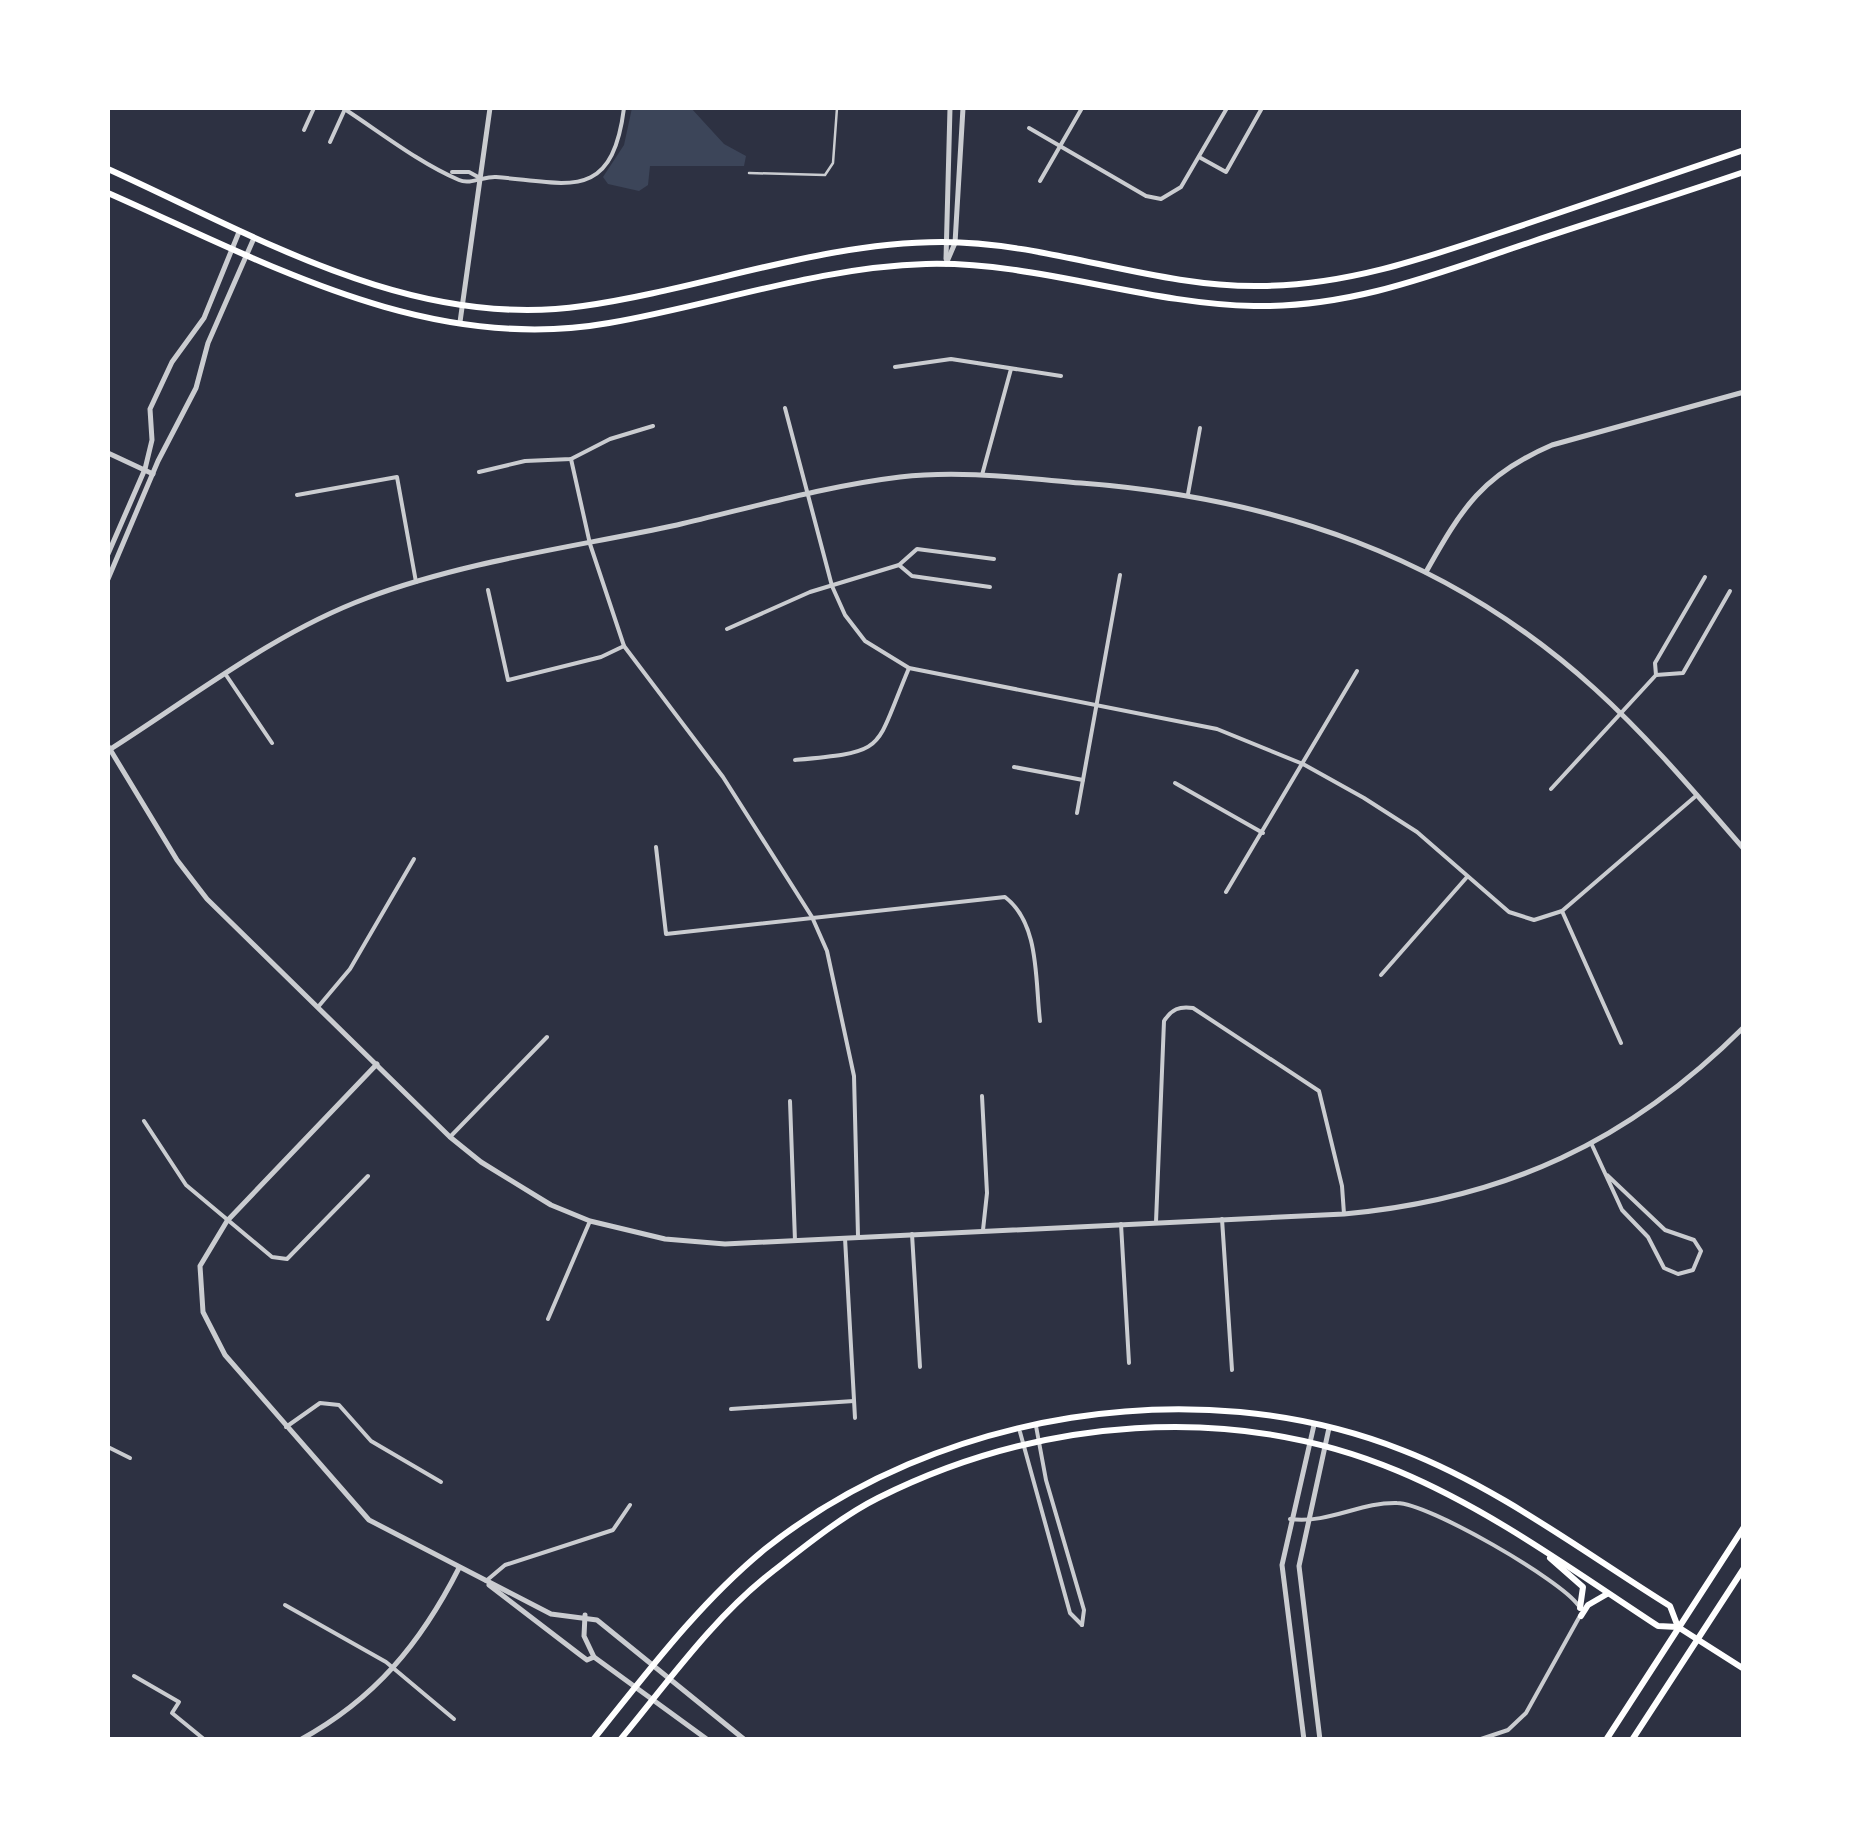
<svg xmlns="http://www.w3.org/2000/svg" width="1851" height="1847" viewBox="0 0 1851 1847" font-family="'Source Sans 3',sans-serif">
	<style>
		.green { fill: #3c4559 }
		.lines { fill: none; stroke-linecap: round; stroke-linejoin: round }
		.service { stroke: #caccd0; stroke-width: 2.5 }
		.minor { stroke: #caccd0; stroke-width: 4 }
		.tertiary { stroke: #caccd0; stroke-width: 5 }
		.secondary { stroke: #fff; stroke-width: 6 }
		.primary { stroke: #fff; stroke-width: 6 }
	</style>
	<rect width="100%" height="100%" fill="#2d3142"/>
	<path class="green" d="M 632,108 L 691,108 L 724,144 L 746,156 L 744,166 L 650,166 L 648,185 L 639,191 L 608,184 L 603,177 L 624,145 Z"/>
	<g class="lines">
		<path class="service" d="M 749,173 L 825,175 L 833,163 L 837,108"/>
		<g class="minor">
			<path d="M 343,108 C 380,132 419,163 459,180 C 470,185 485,176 496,177 C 568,183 612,203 624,108"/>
			<path d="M 1029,128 L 1146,196 L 1161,199 L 1181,187 L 1227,108"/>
			<path d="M 304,130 L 314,108"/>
			<path d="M 330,142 L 345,109"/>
			<path d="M 1199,157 L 1226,172 L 1262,108"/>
			<path d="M 452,172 L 469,172 L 480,178"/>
			<path d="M 1040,181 L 1082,108"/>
			<path d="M 895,367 L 951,359 L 1061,376"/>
			<path d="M 785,408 L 832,586 L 845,615 L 865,641 L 909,668 L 1217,729 L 1303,764 L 1364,798 L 1417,832 L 1509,912 L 1534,920 L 1562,911 L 1697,795"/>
			<path d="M 571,459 L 590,544 L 624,646 L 723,777 L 812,917 L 827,951 L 854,1076 L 858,1236"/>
			<path d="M 479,472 L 525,461 L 571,459 L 610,439 L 653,426"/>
			<path d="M 982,475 L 1011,369"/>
			<path d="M 1188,494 L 1200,428"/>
			<path d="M 297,495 L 397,477 L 416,582"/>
			<path d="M 899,565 L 912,576 L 990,587"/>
			<path d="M 488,590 L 508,680 L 601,657 L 624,646"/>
			<path d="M 727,629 L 810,592 L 899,565 L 917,549 L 994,559"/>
			<path d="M 226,675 L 272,743"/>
			<path d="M 1656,675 L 1683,673 L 1730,591"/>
			<path d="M 1656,675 L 1655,663 L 1705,577"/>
			<path d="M 795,760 C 889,751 873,753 909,668"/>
			<path d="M 1014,767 L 1083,780"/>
			<path d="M 1175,783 L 1263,833"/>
			<path d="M 1551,789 L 1656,675"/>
			<path d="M 1077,813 L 1120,575"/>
			<path d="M 656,847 L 666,934 L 1005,897 C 1040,924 1035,980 1040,1021"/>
			<path d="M 1226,892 L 1357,671"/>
			<path d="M 1562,911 L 1621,1043"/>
			<path d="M 1381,975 L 1467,877"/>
			<path d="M 318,1007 L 350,969 L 414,859"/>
			<path d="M 982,1096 L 987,1193 L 983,1230"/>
			<path d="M 790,1101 L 795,1241"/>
			<path d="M 144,1121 L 186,1185 L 272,1257 L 287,1259 L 368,1176"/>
			<path d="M 450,1137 L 547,1037"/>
			<path d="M 1592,1145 L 1622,1210 L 1648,1237 L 1664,1268 L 1678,1274 L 1693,1270 L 1701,1251 L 1694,1240 L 1665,1230 L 1607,1175"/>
			<path d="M 1222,1219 L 1232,1370"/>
			<path d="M 1156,1222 L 1164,1021 C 1172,1009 1179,1006 1193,1008 L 1319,1091 L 1342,1186 L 1344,1214"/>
			<path d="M 1121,1224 L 1129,1363"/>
			<path d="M 912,1234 L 920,1367"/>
			<path d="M 845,1238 L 855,1418"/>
			<path d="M 548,1319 L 590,1221"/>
			<path d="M 731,1409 L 854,1401"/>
			<path d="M 1036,1426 L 1046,1480 L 1084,1610 L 1082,1625"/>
			<path d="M 286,1427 L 320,1403 L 339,1405 L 371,1441 L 441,1482"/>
			<path d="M 1020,1432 L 1070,1613 L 1082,1625"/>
			<path d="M 108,1447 L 130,1458"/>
			<path d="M 1290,1519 C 1329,1524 1360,1502 1397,1503 C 1428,1503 1561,1580 1578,1605"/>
			<path d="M 486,1581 L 505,1565 L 613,1530 L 630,1505"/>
			<path d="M 285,1605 L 386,1662 L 454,1719"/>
			<path d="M 134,1676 L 179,1702 L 172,1713 L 205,1740"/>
			<path d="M 1478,1740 L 1508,1730 L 1526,1713 L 1581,1614"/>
		</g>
		<g class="tertiary">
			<path d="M 946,259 L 950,108"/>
			<path d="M 946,264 L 955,243 L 963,108"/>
			<path d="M 460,322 L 490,108"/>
			<path d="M 108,453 L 153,474"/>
			<path d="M 108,554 L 145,469 L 152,440 L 150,409 L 172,362 L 204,318 L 239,232"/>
			<path d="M 1426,572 C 1462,508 1482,475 1552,445 L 1744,392"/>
			<path d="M 108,579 L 158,461 L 196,388 L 208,343 L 254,238"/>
			<path d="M 108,746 L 177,860 L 207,899 L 450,1137 L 481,1162 L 551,1205 L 590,1221 L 665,1239 L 725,1244 L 1344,1214 C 1505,1199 1629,1142 1744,1027"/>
			<path d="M 109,750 C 191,698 275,632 367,598 C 465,561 575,547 677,525 C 750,508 825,486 900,477 C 960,470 1021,478 1081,483 C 1275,498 1449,556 1595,689 C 1649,738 1696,794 1744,849"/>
			<path d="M 377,1064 L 227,1221 L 200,1266 L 203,1312 L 225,1355 L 369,1520 L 551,1614 L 597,1620 L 745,1740"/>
			<path d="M 489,1585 L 579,1654 L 587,1660 L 594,1657 L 708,1740"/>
			<path d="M 585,1615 L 584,1636 L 594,1657"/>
			<path d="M 300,1740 C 375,1699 421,1643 459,1568"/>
			<path d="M 1304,1740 L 1282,1565 L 1314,1425"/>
			<path d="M 1320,1740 L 1299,1566 L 1329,1428"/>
		</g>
		<g class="secondary">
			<path d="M 1550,1558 L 1583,1587 L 1580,1608"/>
			<path d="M 1581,1616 L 1588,1605 L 1607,1594"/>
			<path d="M 593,1740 C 646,1674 699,1603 765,1549 C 937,1412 1197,1369 1402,1450 C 1498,1487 1583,1552 1670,1606 L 1678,1627"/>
			<path d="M 620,1740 C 668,1682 713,1618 772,1572 C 804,1547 842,1516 878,1498 C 1038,1418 1231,1401 1398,1471 C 1491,1510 1574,1571 1658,1626 L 1678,1627 L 1744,1669"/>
		</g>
		<g class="primary">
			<path d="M 108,169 C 256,236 413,331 583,306 C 703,289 820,242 942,242 C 1050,242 1154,288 1262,286 C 1355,285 1439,253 1526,224 C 1598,199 1671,175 1744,150"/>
			<path d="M 108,193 C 267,263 428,355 609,323 C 714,305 818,267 926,264 C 1036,261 1144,304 1254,306 C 1354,308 1441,272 1534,241 C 1603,218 1674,196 1744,172"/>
			<path d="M 1606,1740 L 1744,1527"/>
			<path d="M 1632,1740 L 1744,1568"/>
		</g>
	</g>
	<rect width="1851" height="1847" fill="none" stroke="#ffffff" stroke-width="220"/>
</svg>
